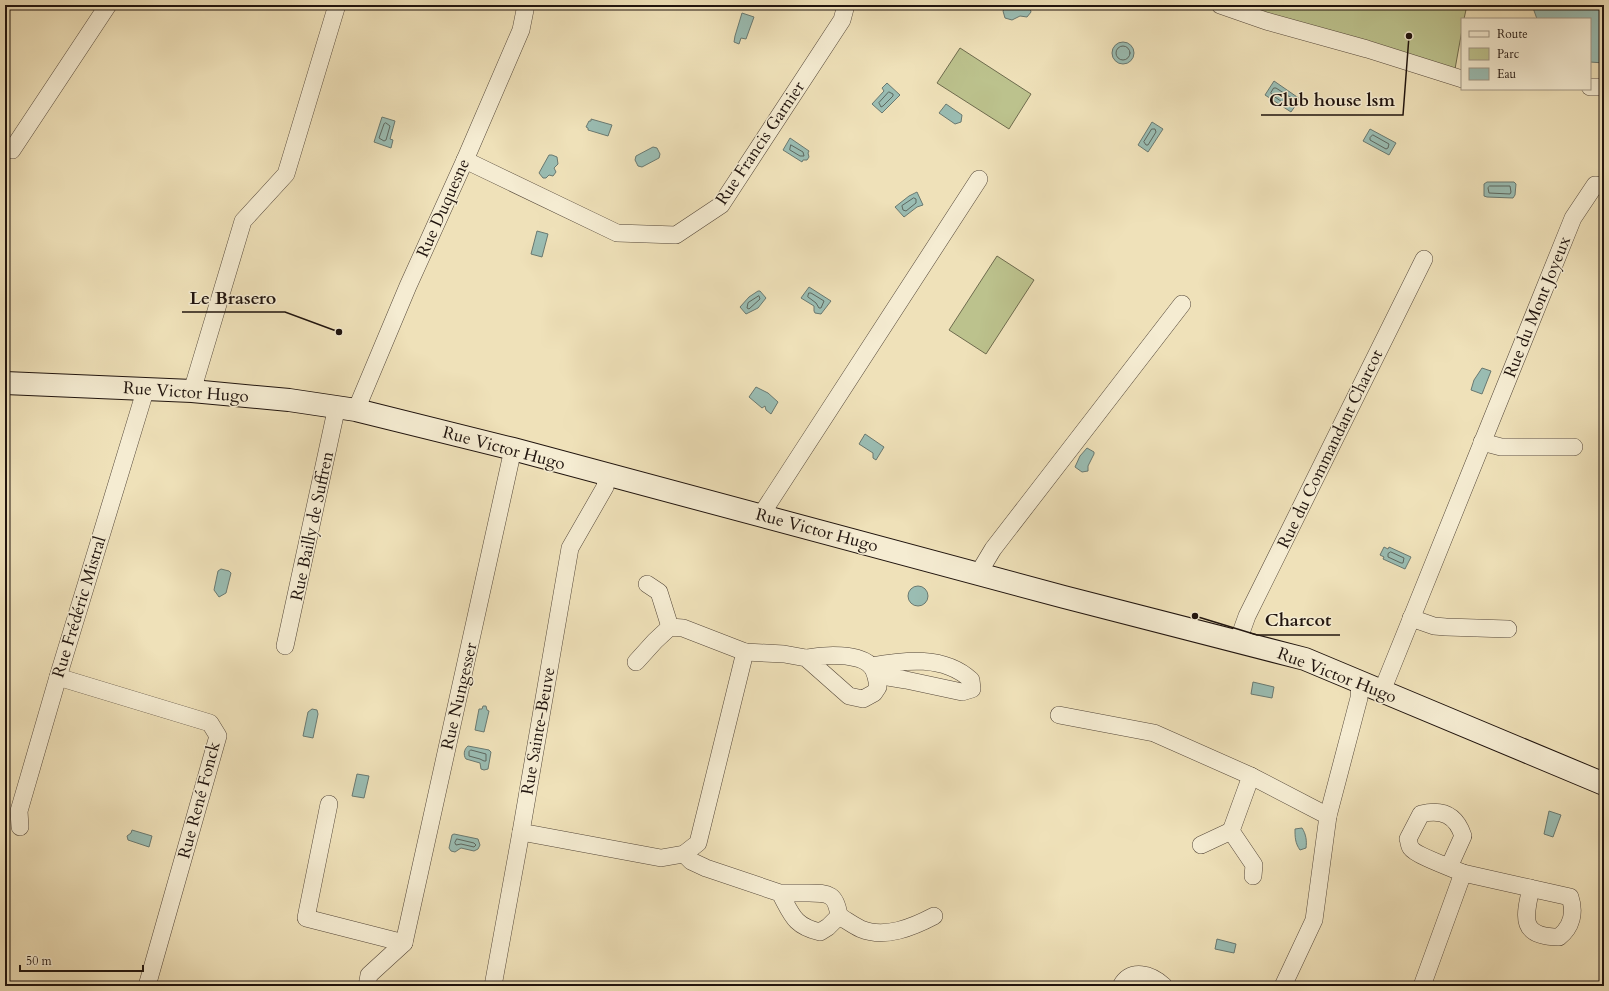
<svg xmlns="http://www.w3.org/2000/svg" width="1609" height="991" viewBox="0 0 1609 991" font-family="Cardo,serif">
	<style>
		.green { fill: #bcc28d; stroke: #6e6b4e }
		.water { fill: #9abdb3; stroke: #697971 }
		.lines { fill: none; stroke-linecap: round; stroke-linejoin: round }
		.shore { stroke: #5d6860; stroke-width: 1 }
		.street-casing { stroke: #544739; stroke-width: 18 }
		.secondary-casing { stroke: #20140e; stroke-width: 24 }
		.street { stroke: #f5ecd2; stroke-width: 17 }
		.secondary { stroke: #f5ecd2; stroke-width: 22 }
		.labels { text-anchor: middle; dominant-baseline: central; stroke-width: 3; stroke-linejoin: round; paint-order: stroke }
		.street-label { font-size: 17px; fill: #20140e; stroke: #f5ecd2 }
		.leader { fill: none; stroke: #20140e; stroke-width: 1.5 }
		.callout-dot { fill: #20140e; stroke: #f5ecd2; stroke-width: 1.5 }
		.callout-label { font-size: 18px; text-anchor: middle; font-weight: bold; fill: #20140e; stroke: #f5ecd2; stroke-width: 3; stroke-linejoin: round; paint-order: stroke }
	</style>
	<rect width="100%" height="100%" fill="#efe1b9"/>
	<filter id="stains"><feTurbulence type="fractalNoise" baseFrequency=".005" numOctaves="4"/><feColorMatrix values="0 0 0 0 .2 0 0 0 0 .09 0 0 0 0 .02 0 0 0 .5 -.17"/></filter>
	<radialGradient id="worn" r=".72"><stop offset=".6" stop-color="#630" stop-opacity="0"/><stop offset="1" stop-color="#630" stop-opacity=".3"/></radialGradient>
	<g class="green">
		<path d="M 1238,5 L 1467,5 L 1464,19 L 1462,19 L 1462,30 L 1455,69 Z"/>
		<path d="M 960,48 L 1031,94 L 1009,129 L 937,83 Z"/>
		<path d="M 997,256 L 1034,280 L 986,354 L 949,330 Z"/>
	</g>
	<g class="water">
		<path d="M 1008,5 L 1027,5 L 1030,8 L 1031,12 L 1027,17 L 1020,16 L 1012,20 L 1005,18 L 1003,11 L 1005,7 Z"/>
		<path d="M 1532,5 L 1604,5 L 1604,63 L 1590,62 L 1590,19 L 1537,19 Z"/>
		<path d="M 742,13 L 754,17 L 746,39 L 741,38 L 739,44 L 734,42 L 735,36 Z"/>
		<circle cx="1123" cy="53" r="11"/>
		<path d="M 1274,81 L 1300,99 L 1291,112 L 1265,95 Z"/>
		<path d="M 887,83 L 900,95 L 882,113 L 872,104 L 884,91 L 882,88 Z"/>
		<path d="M 946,104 L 962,115 L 961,122 L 955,124 L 939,113 Z"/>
		<path d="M 382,117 L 395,121 L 390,139 L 393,140 L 391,148 L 374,142 Z"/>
		<path d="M 591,119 L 612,125 L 608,136 L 588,130 L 588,128 L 586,127 L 589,121 L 591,121 Z"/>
		<path d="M 1152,122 L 1163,129 L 1148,152 L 1138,145 Z"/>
		<path d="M 1370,129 L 1396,143 L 1389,155 L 1363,141 Z"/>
		<path d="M 790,138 L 809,151 L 808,153 L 809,157 L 807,160 L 803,160 L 802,162 L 783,150 Z"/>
		<path d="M 653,147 L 657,148 L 660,154 L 659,158 L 642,167 L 638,166 L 635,160 L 636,156 Z"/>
		<path d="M 549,155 L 552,155 L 557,157 L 558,164 L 554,168 L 556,172 L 553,176 L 549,175 L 546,178 L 543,178 L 539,173 Z"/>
		<path d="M 1487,182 L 1514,182 L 1516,184 L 1515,195 L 1513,198 L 1487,197 L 1484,196 L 1484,184 Z"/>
		<path d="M 917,192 L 923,205 L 917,207 L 904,217 L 895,207 L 909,196 Z"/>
		<path d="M 537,231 L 548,234 L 542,257 L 531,254 Z"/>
		<path d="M 809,287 L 831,301 L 821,314 L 815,313 L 814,311 L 814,306 L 801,298 Z"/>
		<path d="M 758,291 L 760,291 L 766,298 L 758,308 L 746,314 L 740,307 L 749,297 Z"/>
		<path d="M 1482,368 L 1491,371 L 1482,394 L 1471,390 L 1474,380 Z"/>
		<path d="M 756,387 L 768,393 L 778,402 L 771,414 L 766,410 L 765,406 L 762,408 L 749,397 Z"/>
		<path d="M 865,434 L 884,447 L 876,460 L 873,458 L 873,453 L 859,444 Z"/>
		<path d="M 1087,448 L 1094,452 L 1094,454 L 1088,466 L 1088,471 L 1082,472 L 1075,467 L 1080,456 Z"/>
		<path d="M 1384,547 L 1388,549 L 1389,547 L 1411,557 L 1405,569 L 1383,559 L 1384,557 L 1380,555 Z"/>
		<path d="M 221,569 L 229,571 L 231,573 L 226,593 L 219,597 L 214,590 L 218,571 Z"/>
		<circle cx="918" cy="596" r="10"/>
		<path d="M 1253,682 L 1274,687 L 1272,698 L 1251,694 Z"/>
		<path d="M 483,706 L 486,706 L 487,710 L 489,711 L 484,732 L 475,730 L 479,709 L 482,709 Z"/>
		<path d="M 312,709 L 317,710 L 318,714 L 313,738 L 303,736 L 308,712 Z"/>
		<path d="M 468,746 L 489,750 L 491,752 L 488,769 L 484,770 L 481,769 L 480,763 L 466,759 C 463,755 464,749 468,746 Z"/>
		<path d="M 357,774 L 369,776 L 364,798 L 352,796 Z"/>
		<path d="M 1549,811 L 1561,815 L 1553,837 L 1544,834 Z"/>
		<path d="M 1302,828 C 1306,834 1307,841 1306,848 L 1300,850 C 1295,843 1295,837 1295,829 Z"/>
		<path d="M 132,830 L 152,836 L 149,847 L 128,840 L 127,836 L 131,833 Z"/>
		<path d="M 454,834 L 478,839 L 480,845 L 478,849 L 474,851 L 461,848 L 455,852 L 451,851 L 449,848 L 452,835 Z"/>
		<path d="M 1217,939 L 1236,944 L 1234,953 L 1215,949 Z"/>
	</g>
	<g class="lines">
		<g class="shore">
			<circle cx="1123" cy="53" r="7"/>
			<path d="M 1274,88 L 1276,88 L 1293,99 L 1294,101 L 1291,106 L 1288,106 L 1272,95 L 1271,93 Z"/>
			<path d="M 889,92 L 893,94 L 893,96 L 883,106 L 881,107 L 879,103 Z"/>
			<path d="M 386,123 L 390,126 L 386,140 L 384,141 L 379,138 L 384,124 Z"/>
			<path d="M 1152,129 L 1155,129 L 1156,132 L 1148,145 L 1146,145 L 1144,142 Z"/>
			<path d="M 1373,135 L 1389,144 L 1388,148 L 1386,149 L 1370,140 L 1370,138 Z"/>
			<path d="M 791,145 L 803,152 L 804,156 L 800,156 L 790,150 Z"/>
			<path d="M 1490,186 L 1510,186 L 1511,192 L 1510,194 L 1489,193 L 1488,188 Z"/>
			<path d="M 914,198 L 916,199 L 916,203 L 906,211 L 903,210 L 902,206 Z"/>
			<path d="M 809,293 L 811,293 L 824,301 L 821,308 L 819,308 L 816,303 L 808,297 Z"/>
			<path d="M 759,296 L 760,299 L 749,309 L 747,308 L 748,303 Z"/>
			<path d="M 1391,552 L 1404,558 L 1403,563 L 1401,563 L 1388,557 L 1388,554 Z"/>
			<path d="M 471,750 L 486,754 L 486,761 L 484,761 L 480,759 L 469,756 L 469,752 Z"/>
			<path d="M 457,839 L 474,843 L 476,845 L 474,847 L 461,844 L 456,845 L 455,843 Z"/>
		</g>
		<g class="street-casing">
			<g id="street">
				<path d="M 1220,5 L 1266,21 L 1367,49 L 1462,79"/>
				<path d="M 1590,87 L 1604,87"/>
				<path d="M 5,148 L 12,150 L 108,5"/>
				<path d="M 465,160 L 617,233 L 676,235 L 721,205 L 842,20 L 846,5"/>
				<path d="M 192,391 L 243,221 L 286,174 L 337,5"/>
				<path d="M 356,410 L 408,286 L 465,160 L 521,30 L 526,5"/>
				<path d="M 1482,442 L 1501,447 L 1574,447"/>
				<path d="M 607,475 L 605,487 L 570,548 L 521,832 L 661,858 L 684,854 L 698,843 L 745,652 L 683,628 L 670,627 L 655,641 L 636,662"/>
				<path d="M 761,515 L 979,179"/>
				<path d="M 978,574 L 993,549 L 1182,304"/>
				<path d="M 647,584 L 659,592 L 670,627"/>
				<path d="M 1411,618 L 1434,626 L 1446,627 L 1508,629"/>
				<path d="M 1238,641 L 1247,616 L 1424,259"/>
				<path d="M 285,646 L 337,406"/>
				<path d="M 745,652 L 784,654 L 806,658 L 849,696 L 863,699 L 874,693 L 878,687 C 877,680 876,673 872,667 C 860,652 823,655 806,658"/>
				<path d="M 871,666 C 905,660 944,655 971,680 L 972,689 L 962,692 L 906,680 L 876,675"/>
				<path d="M 58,677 L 210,723 L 218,736 L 147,986"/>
				<path d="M 1382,691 L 1573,218 L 1595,185 L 1604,186"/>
				<path d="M 1059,715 L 1154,733 L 1251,776 L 1328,816 L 1314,920 L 1283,986"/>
				<path d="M 1251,776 L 1231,831 L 1254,865 L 1253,876"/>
				<path d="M 329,804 L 306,918 L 404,943"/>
				<path d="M 1328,816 L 1359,698 L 1360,682"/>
				<path d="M 20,827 L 19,811 L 58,677 L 146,388"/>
				<path d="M 1201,845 L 1231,831"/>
				<path d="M 684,854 L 691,861 L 706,868 L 780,893 C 792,915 794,926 820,932 L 828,927 L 839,916 C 836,894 829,893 809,893 C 799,893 790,893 780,893"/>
				<path d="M 1449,867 L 1463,836 C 1456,815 1442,809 1421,814 L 1408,839 C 1409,841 1409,846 1411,848 C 1415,855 1454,869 1463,873"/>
				<path d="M 839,916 C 846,920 854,926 861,929 C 885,939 913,927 934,916"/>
				<path d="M 367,986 L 369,975 L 404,943 L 513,449"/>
				<path d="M 493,986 L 521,832"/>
				<path d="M 1121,986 C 1131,968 1151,974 1164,986"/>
				<path d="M 1422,986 L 1463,873 L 1570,897 C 1575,912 1572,927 1559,937 C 1520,937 1524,918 1531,888"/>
			</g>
		</g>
		<g class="secondary-casing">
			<path id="secondary" d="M 5,383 L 192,391 L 289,400 L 356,410 L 513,449 L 1064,597 L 1305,659 L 1604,784"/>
		</g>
		<use href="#street" class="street"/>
		<use href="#secondary" class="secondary"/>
	</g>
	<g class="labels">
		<g class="street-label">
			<text transform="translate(760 143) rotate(-56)">Rue Francis Garnier</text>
			<text transform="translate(443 208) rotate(-66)">Rue Duquesne</text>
			<text transform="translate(1537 307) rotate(-68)">Rue du Mont Joyeux</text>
			<text transform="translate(186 392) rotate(4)">Rue Victor Hugo</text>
			<text transform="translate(504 448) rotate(15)">Rue Victor Hugo</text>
			<text transform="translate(1330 449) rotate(-64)">Rue du Commandant Charcot</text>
			<text transform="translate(312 526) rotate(-78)">Rue Bailly de Suffren</text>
			<text transform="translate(817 530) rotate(15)">Rue Victor Hugo</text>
			<text transform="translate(79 607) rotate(-73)">Rue Frédéric Mistral</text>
			<text transform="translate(1337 675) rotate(21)">Rue Victor Hugo</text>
			<text transform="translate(459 696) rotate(-77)">Rue Nungesser</text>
			<text transform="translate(538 731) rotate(-80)">Rue Sainte-Beuve</text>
			<text transform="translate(199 800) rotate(-75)">Rue René Fonck</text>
		</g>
	</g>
	<path class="leader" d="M1409 36L1403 115H1261M339 332L285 312H182M1195 616L1257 635H1340"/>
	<g class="callout-dot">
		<circle cx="1409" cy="36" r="4"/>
		<circle cx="339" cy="332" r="4"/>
		<circle cx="1195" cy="616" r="4"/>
	</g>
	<g class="callout-label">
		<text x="1332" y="106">Club house lsm</text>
		<text x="233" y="304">Le Brasero</text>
		<text x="1298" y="626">Charcot</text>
	</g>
	<rect width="1609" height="991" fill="none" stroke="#efe1b9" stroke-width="20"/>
	<rect x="6" y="6" width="1597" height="979" fill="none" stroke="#20140e" stroke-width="2"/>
	<rect x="10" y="10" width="1589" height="971" fill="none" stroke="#20140e"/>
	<rect x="1461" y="18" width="130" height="72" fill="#f5ecd2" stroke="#a09684"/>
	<rect x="1469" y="31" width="20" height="6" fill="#f5ecd2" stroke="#a09684"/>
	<text x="1497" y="38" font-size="12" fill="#20140e">Route</text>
	<rect x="1469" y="48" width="20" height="12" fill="#bcc28d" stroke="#a09684"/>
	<text x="1497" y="58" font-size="12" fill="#20140e">Parc</text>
	<rect x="1469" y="68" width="20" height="12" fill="#9abdb3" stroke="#a09684"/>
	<text x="1497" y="78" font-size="12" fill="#20140e">Eau</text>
	<path d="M20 965v6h123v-6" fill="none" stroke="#20140e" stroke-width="2"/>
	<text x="26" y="965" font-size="12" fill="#20140e" stroke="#f5ecd2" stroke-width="3" paint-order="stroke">50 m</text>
	<rect width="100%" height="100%" filter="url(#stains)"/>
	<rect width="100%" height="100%" fill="url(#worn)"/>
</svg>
